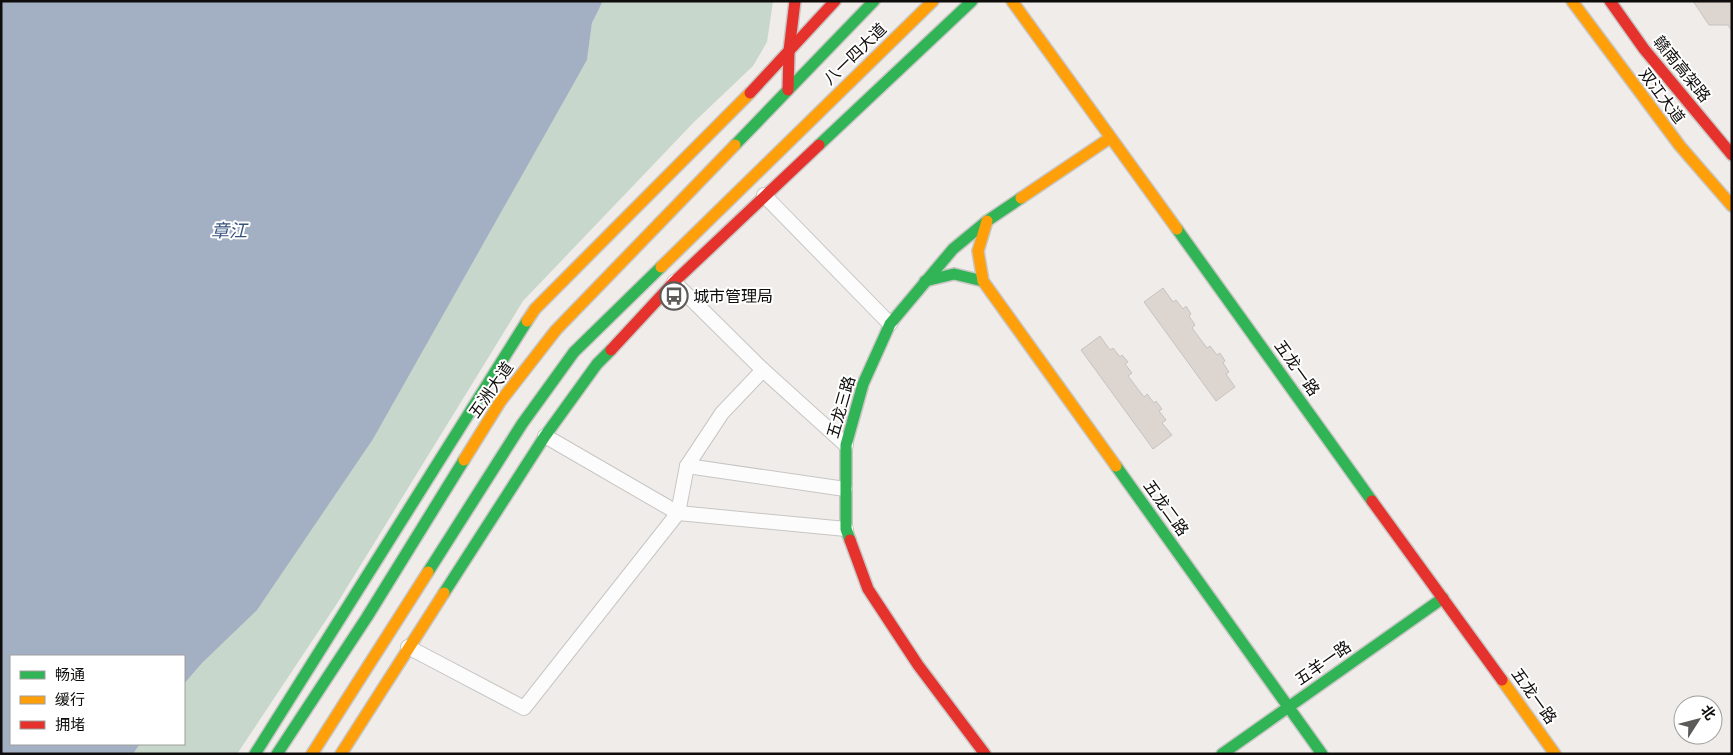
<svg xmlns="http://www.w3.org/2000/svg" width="1733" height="755" viewBox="0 0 1733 755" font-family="Raleway,'Noto Sans SC',sans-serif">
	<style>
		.green { fill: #c7d7cb }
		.water { fill: #a3b0c4 }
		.building { fill: #ddd5d0; stroke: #c6c3c1 }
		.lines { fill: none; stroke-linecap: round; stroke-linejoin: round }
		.street-casing { stroke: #c8c6c4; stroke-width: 16 }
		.fast-casing { stroke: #c8c6c4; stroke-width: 14 }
		.slow-casing { stroke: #c8c6c4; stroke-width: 14 }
		.jam-casing { stroke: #c8c6c4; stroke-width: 14 }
		.street { stroke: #fdfcfc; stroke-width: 14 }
		.fast { stroke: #30b455; stroke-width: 11 }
		.slow { stroke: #ff9f0a; stroke-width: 11 }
		.jam { stroke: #e5322d; stroke-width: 11 }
		.labels { text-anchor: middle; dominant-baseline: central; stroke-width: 4; stroke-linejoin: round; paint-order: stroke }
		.street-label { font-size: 16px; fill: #0f0d0b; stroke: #fff }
		.poi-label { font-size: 16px; fill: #0f0d0b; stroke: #fff; text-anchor: start }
		.water-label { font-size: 18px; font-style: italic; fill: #385480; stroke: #fff }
	</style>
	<rect width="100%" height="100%" fill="#efece9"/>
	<path class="green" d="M 603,1 L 773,1 L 767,42 L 753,66 L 694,122 L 523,301 L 338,602 L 237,754 L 133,754 L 140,744 L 184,744 L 184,684 L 203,662 L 511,192 L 587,60 L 592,23 Z"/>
	<path class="water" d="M 1,1 L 603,1 L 592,23 L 587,60 L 373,439 L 257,610 L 203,662 L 184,684 L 184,656 L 11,656 L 11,744 L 140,744 L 133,754 L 1,754 Z"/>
	<g class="building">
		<path d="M 1693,1 L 1732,1 L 1732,31 L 1728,25 L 1709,25 Z"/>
		<path d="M 1163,288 L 1173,302 L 1176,300 L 1183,309 L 1186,306 L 1191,314 L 1189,316 L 1195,325 L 1192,328 L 1207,348 L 1210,346 L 1217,355 L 1220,353 L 1225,361 L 1223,363 L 1229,372 L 1226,374 L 1235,387 L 1216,401 L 1144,302 Z"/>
		<path d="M 1100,336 L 1110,350 L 1113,348 L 1120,357 L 1122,355 L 1128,362 L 1125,364 L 1132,373 L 1128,376 L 1144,397 L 1147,394 L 1154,403 L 1156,401 L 1162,409 L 1159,411 L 1166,420 L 1162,423 L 1172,435 L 1153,449 L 1081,350 Z"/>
	</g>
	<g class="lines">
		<g class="street-casing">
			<g id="street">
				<path d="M 764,195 L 890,324"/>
				<path d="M 674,282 L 763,370 L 846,445"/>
				<path d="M 545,436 L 678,513 L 846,529"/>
				<path d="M 687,466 L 845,489"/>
				<path d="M 408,647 L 524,708 L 678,513 L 687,466 L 722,413 L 763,370"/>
			</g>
		</g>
		<g class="fast-casing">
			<g id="fast">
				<path d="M 735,145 L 874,1"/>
				<path d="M 819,145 L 972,1"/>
				<path d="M 1177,229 L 1372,501"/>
				<path d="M 925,281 L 954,274 L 983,281"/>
				<path d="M 1116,466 L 1322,754"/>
				<path d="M 850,540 L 846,529 L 846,445 L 863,384 L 890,324 L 953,249 L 987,221 L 1021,198"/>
				<path d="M 428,572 L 522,424 L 574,352 L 661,267"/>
				<path d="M 444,593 L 545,436 L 597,364 L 611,350"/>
				<path d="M 255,754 L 527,321"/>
				<path d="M 277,754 L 367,617 L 464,460"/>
				<path d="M 1222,754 L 1443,598"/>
			</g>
		</g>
		<g class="slow-casing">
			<g id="slow">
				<path d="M 1012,1 L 1177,229"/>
				<path d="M 1572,1 L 1680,146 L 1732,206"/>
				<path d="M 1021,198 L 1110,138"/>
				<path d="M 987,221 L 978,251 L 983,281 L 1116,466"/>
				<path d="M 661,267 L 933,1"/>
				<path d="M 527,321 L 535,309 L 750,93"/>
				<path d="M 464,460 L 500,402 L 556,330 L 735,145"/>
				<path d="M 1502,680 L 1555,754"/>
				<path d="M 312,754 L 428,572"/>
				<path d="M 341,754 L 444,593"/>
			</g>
		</g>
		<g class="jam-casing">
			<g id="jam">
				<path d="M 1610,1 L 1644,49 L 1732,155"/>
				<path d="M 788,90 L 789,51 L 795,1"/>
				<path d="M 750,93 L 835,1"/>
				<path d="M 611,350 L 674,282 L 819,145"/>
				<path d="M 1372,501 L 1502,680"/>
				<path d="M 850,540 L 868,589 L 918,665 L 985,754"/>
			</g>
		</g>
		<use href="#street" class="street"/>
		<use href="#fast" class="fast"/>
		<use href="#slow" class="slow"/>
		<use href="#jam" class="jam"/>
	</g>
	<defs>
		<g id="bus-ring" transform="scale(1.4375)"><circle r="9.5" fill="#fff" stroke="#5d5b59" stroke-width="1.5"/><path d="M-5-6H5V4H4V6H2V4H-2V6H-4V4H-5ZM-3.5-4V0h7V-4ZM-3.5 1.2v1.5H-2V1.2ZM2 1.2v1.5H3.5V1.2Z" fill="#5d5b59"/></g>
	</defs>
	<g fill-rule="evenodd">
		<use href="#bus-ring" x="674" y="296"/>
	</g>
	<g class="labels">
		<g class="street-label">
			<text transform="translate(855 54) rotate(-44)">八一四大道</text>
			<text transform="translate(1682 69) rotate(51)">赣南高架路</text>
			<text transform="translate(1662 96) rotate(53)">双江大道</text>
			<text transform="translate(1297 368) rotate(54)">五龙一路</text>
			<text transform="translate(491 390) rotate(-55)">五洲大道</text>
			<text transform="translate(841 407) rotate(-74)">五龙三路</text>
			<text transform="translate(1166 508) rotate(54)">五龙二路</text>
			<text transform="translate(1323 663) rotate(-35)">五羊一路</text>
			<text transform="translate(1534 696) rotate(54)">五龙一路</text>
		</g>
		<g class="poi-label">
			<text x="693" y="296">城市管理局</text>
		</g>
		<g class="water-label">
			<text x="229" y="230">章江</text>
		</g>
	</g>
	<rect width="1733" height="755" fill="none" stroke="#0f0d0b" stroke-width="5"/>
	<rect x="10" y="655" width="175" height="90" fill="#ffffff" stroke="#9f9e9d"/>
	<rect x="20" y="671" width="25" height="8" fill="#30b455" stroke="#9f9e9d"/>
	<text x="55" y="680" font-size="15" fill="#0f0d0b">畅通</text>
	<rect x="20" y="696" width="25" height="8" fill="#ff9f0a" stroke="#9f9e9d"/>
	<text x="55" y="705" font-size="15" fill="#0f0d0b">缓行</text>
	<rect x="20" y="721" width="25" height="8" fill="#e5322d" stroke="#9f9e9d"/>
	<text x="55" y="730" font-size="15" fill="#0f0d0b">拥堵</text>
	<g transform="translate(1698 720) rotate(54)"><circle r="24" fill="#ffffff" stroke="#9f9e9d"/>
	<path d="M0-4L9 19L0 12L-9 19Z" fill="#5d5b59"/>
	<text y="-8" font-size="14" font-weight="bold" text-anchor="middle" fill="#0f0d0b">北</text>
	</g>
</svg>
